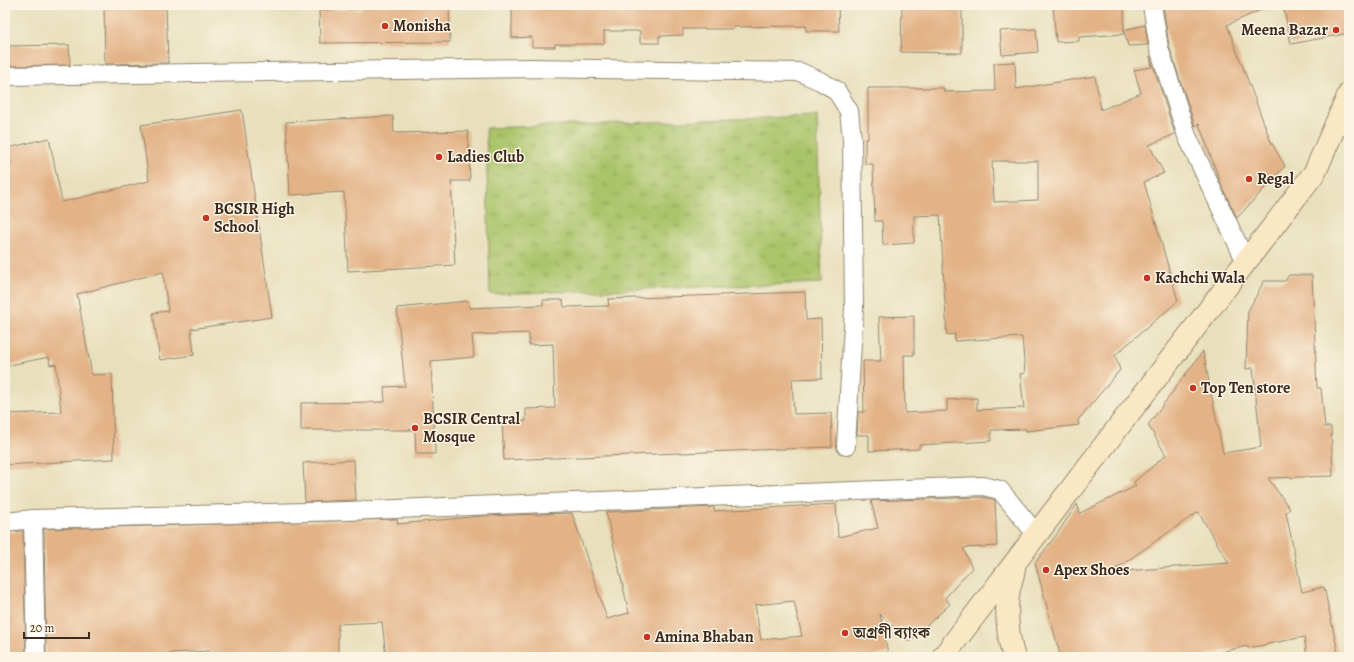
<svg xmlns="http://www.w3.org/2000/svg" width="1354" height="662" viewBox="0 0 1354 662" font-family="Alegreya,'Noto Serif Bengali',serif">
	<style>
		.grass { fill: url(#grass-tufts); stroke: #737744 }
		.building { fill: #e3b387; fill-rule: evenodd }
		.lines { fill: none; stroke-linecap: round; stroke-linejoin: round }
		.street-casing { stroke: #92856e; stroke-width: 20 }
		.secondary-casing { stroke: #92856e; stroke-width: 24 }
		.street { stroke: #fff; stroke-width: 18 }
		.secondary { stroke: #fae7c3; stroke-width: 22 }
		.poi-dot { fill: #c8321e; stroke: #fcf5e5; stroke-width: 1.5 }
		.labels { text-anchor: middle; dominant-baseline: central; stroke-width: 3; stroke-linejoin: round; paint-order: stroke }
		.poi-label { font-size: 16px; font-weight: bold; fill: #3b2a1e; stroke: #fcf5e5; text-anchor: start }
	</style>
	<defs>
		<pattern id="grass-tufts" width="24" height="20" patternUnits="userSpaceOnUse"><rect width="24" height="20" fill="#abc46a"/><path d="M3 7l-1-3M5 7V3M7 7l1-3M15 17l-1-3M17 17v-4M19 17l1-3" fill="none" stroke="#8c9f57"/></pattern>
	</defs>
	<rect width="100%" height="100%" fill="#fcf5e5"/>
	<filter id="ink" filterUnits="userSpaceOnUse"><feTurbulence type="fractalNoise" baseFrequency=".025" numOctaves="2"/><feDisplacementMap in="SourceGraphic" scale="8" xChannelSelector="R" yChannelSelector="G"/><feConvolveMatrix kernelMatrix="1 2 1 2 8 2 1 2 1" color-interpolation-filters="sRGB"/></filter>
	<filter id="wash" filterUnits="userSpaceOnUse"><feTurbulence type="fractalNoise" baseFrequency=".012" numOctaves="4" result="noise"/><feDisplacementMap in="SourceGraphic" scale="16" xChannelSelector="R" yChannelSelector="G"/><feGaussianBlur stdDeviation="0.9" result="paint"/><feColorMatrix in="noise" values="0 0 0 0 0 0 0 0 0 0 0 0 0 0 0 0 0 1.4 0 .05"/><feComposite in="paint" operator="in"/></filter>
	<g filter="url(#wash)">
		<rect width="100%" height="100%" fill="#e8e0bd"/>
		<path class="grass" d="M 817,116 L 822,283 L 490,294 L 486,128 Z"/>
		<g id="blocks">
			<g class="building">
				<path d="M 104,5 L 166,5 L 168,63 L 105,64 Z"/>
				<path d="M 361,5 L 449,5 L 450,42 L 320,43 L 319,10 L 361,9 Z"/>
				<path d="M 512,5 L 597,5 L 597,7 L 646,6 L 646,5 L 838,5 L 839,31 L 806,31 L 806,26 L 733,27 L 733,29 L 683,29 L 683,35 L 659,36 L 659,43 L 640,43 L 640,31 L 604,31 L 604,44 L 555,44 L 555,47 L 532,47 L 532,37 L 512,38 Z"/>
				<path d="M 902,5 L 962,5 L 962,53 L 901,52 Z"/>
				<path d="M 1053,5 L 1124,5 L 1124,34 L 1079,37 L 1079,41 L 1056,42 Z"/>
				<path d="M 1163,5 L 1272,5 L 1227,25 L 1271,142 L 1285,166 L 1237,218 L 1222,187 L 1199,124 L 1195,126 L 1169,46 Z"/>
				<path d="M 1283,5 L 1349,5 L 1349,33 L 1291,44 Z"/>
				<path d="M 1145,25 L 1148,45 L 1128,46 L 1124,30 Z"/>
				<path d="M 1036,29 L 1038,52 L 1002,55 L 1000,31 Z"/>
				<path d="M 69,45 L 70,65 L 5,66 L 5,46 Z"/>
				<path d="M 1150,56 L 1175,134 L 1149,145 L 1164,173 L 1144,182 L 1178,301 L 1115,355 L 1120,370 L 1078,420 L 1079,425 L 1026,431 L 1026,429 L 991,430 L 991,441 L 919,445 L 919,449 L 869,451 L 869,435 L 857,435 L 858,412 L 864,412 L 863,361 L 881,361 L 879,317 L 914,316 L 914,355 L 904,355 L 905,413 L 947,411 L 947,400 L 977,398 L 977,410 L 1024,408 L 1020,374 L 1025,373 L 1022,337 L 955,341 L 955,334 L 947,335 L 940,215 L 914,216 L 914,243 L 883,245 L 882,221 L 875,221 L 873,164 L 865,164 L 865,139 L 868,139 L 868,88 L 944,88 L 944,92 L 995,91 L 994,63 L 1015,62 L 1016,89 L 1095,76 L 1101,110 L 1141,93 L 1134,70 L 1152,67 ZM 992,161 L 1038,161 L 1038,200 L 994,202 Z"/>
				<path d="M 242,110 L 272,317 L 191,329 L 194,355 L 160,360 L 153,313 L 168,311 L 163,272 L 77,294 L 92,375 L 112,374 L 114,459 L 5,465 L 5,414 L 61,412 L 56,364 L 50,365 L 49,357 L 5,366 L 5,165 L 11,165 L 8,148 L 49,138 L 62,202 L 149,181 L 141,125 Z"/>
				<path d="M 393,116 L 394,133 L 468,131 L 470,181 L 451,181 L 455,265 L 348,271 L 344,192 L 290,195 L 286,122 Z"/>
				<path d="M 1289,275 L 1312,275 L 1317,388 L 1321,388 L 1325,427 L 1331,427 L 1333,476 L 1268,478 L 1290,509 L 1286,512 L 1302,592 L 1324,587 L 1339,657 L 1307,657 L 1304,637 L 1248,648 L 1247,646 L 1199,657 L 1090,657 L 1060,654 L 1035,563 L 1057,534 L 1077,504 L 1080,513 L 1136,486 L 1134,482 L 1166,455 L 1148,425 L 1203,351 L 1223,453 L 1261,447 L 1253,368 L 1246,369 L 1248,311 L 1264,281 L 1285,281 ZM 1198,512 L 1229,563 L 1111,572 Z"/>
				<path d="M 805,292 L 806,320 L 821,319 L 822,378 L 792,379 L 794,414 L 831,413 L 832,447 L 504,460 L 502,422 L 526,421 L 526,409 L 555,408 L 553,344 L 529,345 L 529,333 L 472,335 L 474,357 L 431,361 L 435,454 L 416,454 L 415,430 L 301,430 L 301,403 L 385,402 L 384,387 L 405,386 L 397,308 L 468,301 L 469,308 L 543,305 L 543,300 L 563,300 L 564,307 L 609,306 L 608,299 Z"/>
				<path d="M 354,460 L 356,500 L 305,502 L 303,463 Z"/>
				<path d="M 982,497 L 995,500 L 997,546 L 963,548 L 972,568 L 945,598 L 950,604 L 909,642 L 880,614 L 888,653 L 868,657 L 386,657 L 382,622 L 338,624 L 338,657 L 209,657 L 209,651 L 170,653 L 170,657 L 46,657 L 44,529 L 397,519 L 398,524 L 482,516 L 572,513 L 607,619 L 629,613 L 606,512 L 714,507 L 714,511 L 836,504 L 838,537 L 878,528 L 871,501 ZM 794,601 L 802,636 L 761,640 L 755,605 Z"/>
				<path d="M 23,531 L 26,657 L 5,657 L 5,532 Z"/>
			</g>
		</g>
	</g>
	<g filter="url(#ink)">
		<use href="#blocks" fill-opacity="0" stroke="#92856e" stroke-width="1"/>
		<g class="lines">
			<g class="street-casing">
				<g id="street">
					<path d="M 1152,5 L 1159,48 L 1187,136 L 1246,262"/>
					<path d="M 5,76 L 528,68 L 800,72 L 820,81 L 836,90 L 849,111 L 852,139 L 854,308 L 846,446"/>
					<path d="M 33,519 L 36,657"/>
					<path d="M 5,522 L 33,519 L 346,511 L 983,486 L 1000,490 L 1037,535"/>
				</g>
			</g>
			<g class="secondary-casing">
				<g id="secondary">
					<path d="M 943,657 L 1113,434 L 1315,172 L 1349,94"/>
					<path d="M 1014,657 C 1008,639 1005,609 1009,590 C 1010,583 1013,576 1014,569"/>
				</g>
			</g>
			<use href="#street" class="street"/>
			<use href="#secondary" class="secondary"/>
		</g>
	</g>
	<g class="poi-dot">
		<circle cx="385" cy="26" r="4"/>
		<circle cx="1336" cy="30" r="4"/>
		<circle cx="439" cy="157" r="4"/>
		<circle cx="1249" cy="179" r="4"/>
		<circle cx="206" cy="218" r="4"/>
		<circle cx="1147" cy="278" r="4"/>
		<circle cx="1193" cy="388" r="4"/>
		<circle cx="415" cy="428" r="4"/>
		<circle cx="1046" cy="570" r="4"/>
		<circle cx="845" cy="633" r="4"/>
		<circle cx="647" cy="637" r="4"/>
	</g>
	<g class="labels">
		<g class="poi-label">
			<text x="393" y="26">Monisha</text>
			<text x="1328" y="30" text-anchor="end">Meena Bazar</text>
			<text x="447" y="157">Ladies Club</text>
			<text x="1257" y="179">Regal</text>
			<text x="214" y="209">BCSIR High<tspan x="214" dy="18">School</tspan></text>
			<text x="1155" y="278">Kachchi Wala</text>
			<text x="1201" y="388">Top Ten store</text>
			<text x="423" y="419">BCSIR Central<tspan x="423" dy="18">Mosque</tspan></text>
			<text x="1054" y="570">Apex Shoes</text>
			<text x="853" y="633">অগ্রণী ব্যাংক</text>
			<text x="655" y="637">Amina Bhaban</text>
		</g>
	</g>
	<rect width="1354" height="662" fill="none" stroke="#fcf5e5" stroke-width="20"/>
	<path d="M24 632v6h65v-6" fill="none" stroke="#3b2a1e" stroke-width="2"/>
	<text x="30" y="632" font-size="12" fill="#3b2a1e" stroke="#fcf5e5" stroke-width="3" paint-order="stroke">20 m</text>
</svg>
